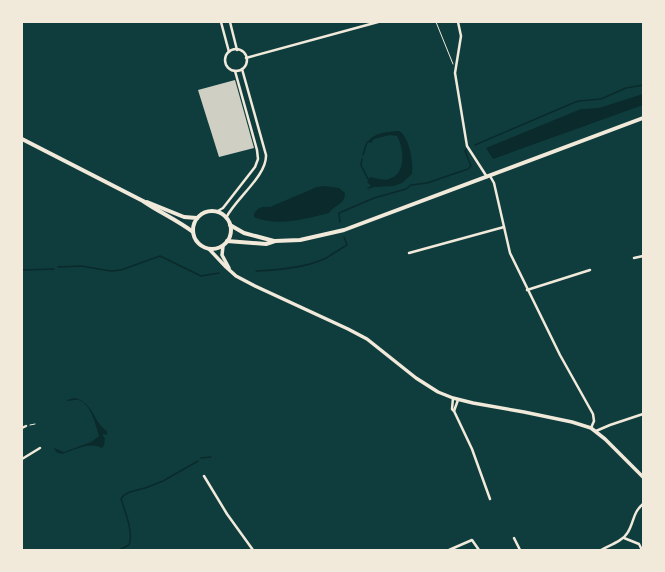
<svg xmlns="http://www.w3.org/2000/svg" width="665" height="572" viewBox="0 0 665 572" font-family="Lato,sans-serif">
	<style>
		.water { fill: #0a2a2b }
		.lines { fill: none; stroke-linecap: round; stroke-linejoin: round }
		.stream { stroke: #0a2a2b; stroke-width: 1.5 }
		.building { fill: #cfcfc3 }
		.path { stroke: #f1e9da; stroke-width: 1 }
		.minor { stroke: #f1e9da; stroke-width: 2.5 }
		.secondary { stroke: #f1e9da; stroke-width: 3.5 }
		.primary { stroke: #f1e9da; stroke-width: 4 }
	</style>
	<rect width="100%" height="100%" fill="#0f3d3e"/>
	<g class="water">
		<path d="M 643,94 L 643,105 L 493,159 L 486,148 L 581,109 L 599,108 Z"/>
		<path d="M 399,131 C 409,136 414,163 412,174 L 402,183 L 394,186 L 374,187 L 368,189 L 367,188 L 371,186 L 367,182 L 370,177 C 376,178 383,181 389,179 C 407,174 404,148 397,136 L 390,135 L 374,139 L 371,143 L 367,142 C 375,132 387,132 399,131 Z"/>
		<path d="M 325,186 L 339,188 L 345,193 C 345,205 334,205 329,213 C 305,219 278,227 254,217 C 254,208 262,206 270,207 L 317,187 Z"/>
		<path d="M 74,398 C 93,401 93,422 107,431 L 107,435 L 103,434 L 103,436 L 105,439 L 104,445 L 102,448 C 90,441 74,450 62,454 C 58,453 55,452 54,448 L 64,452 L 91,442 L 99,436 C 96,426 91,404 79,400 C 75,399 71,401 67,401 L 67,400 Z"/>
	</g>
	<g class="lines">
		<g class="stream">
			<path d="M 475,145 L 573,103 L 579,101 L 601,99 L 626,88 L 643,85"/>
			<path d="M 363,155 L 367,142"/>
			<path d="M 362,159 L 361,165 L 369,181"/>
			<path d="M 340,222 L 339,213 L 374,198 L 406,189 L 411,185 L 427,183 L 468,169 L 471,166 L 465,151 L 467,149"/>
			<path d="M 58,267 L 81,266 L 111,271 L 121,270 L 160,256 L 201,276 L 219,273"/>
			<path d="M 22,270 L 54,269"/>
			<path d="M 256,271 C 278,270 307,268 326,258 C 333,254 340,249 347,245 L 344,237"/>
			<path d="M 201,458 L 211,457"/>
			<path d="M 119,550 L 129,545 C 134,534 125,511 121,499 L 124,495 L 130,492 L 145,488 L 163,481 L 198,461"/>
		</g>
	</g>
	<path class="building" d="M 235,80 L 254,148 L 219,157 L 198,90 Z"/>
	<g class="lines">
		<g class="path">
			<path d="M 436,22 L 453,64"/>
			<path d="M 30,425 L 35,424"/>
		</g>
		<g class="minor">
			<path d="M 221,22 L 229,52"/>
			<path d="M 230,22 L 237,50"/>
			<path d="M 458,22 L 461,36 L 455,73 L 466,140 L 467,146 L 487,177"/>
			<circle cx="236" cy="60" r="11"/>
			<path d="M 246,58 L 378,22"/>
			<path d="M 490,176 L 494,183 L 510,253 L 560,355 L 593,414 L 594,421 L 591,428"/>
			<path d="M 216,212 L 223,208 L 255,167 L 258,159 L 257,150 L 235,71"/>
			<path d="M 226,218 C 235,199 267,176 266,155 L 242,69"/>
			<path d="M 409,253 L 504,227"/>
			<path d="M 634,258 L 643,256"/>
			<path d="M 527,290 L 590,270"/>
			<path d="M 453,398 L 452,409 L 454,411 L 472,449 L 490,499"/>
			<path d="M 454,411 L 458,400"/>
			<path d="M 22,428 L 26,426"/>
			<path d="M 596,431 L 610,425 L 643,414"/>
			<path d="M 22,459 L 40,448"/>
			<path d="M 204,476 L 227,514 L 253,550"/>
			<path d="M 514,538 L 520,550"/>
			<path d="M 624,538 L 639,544 L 642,550"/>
			<path d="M 449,550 L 472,540 L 479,550"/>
			<path d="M 601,550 C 610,545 623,541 628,532 C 634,522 633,512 643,504"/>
		</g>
		<g class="secondary">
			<path d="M 223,246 L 222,255 L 229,268"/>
			<path d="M 209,249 L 226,267 L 236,276 L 255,286 L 348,329 L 367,339 L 416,378 L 438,392 L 453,398 L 473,403 L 524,412 L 572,422 L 591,428 L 605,439 L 643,477"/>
		</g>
		<g class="primary">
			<path d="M 22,139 L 143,201 C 159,212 177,220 193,232"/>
			<path d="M 147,202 L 184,217 L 197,218"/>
			<circle cx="212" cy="230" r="19"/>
			<path d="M 230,225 L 244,233 L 274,241"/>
			<path d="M 227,241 L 266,244 L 275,241 L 300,240 L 344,230 L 643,118"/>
		</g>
	</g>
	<rect width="665" height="572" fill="none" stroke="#f1e9da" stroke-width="46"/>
</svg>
